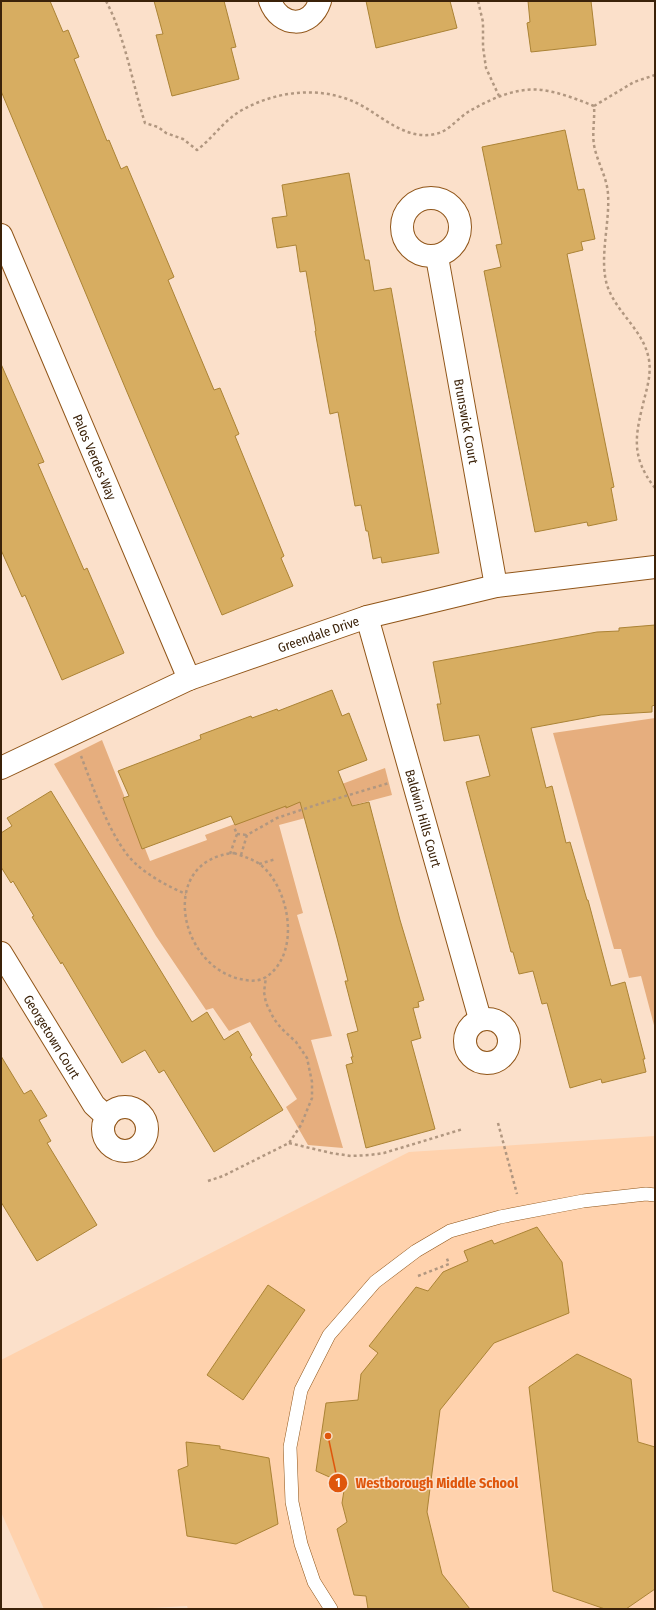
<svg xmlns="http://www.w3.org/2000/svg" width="656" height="1610" viewBox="0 0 656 1610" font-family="'Fira Sans Condensed',sans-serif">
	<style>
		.built { fill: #ffd2ad }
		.green { fill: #e6ae7e }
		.building { fill: #d7ad61; stroke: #ab8335 }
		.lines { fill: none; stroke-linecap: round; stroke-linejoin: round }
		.service-casing { stroke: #905518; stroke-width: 14 }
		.minor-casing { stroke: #905518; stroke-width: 24 }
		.path { stroke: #b19780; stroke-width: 2.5; stroke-dasharray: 3 3; stroke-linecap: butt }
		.service { stroke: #fff; stroke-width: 13 }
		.minor { stroke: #fff; stroke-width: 22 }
		.labels { text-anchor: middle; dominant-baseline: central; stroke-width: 3; stroke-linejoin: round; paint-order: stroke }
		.street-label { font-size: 13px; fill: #3b2209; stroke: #fbe0ca }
		.leader { fill: none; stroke: #df560c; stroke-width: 1.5 }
		.callout-dot { fill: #df560c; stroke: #fbe0ca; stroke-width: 1.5 }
		.mark-label { font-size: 12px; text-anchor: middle; font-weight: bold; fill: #fff }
		.callout-label { font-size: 14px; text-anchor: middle; font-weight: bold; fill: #df560c; stroke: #fbe0ca; stroke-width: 3; stroke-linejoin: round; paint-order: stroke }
	</style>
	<rect width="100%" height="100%" fill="#fbe0ca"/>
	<path class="built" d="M 655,1136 L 655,1609 L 188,1609 L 187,1606 L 135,1609 L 44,1609 L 1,1512 L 1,1360 L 409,1152 Z"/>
	<g class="green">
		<path d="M 655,718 L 655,1029 L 641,976 L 629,978 L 621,949 L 614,949 L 553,733 Z"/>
		<path d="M 102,740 L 150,861 L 207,840 L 205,835 L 385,768 L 392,795 L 279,825 L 303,913 L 297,915 L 332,1036 L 311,1040 L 343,1148 L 308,1145 L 286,1107 L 297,1099 L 250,1022 L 229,1031 L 213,1008 L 206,1010 L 156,936 L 54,764 Z"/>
	</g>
	<g class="building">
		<path d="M 1,1 L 50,1 L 63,32 L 68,30 L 79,57 L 74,59 L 107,141 L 109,140 L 121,169 L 127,166 L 174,277 L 168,280 L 214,390 L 220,388 L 239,434 L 235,436 L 284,556 L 281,558 L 293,586 L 222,615 L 127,392 L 1,91 Z"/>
		<path d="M 154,1 L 224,1 L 236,47 L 231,48 L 239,79 L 172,96 L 156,35 L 163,34 Z"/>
		<path d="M 366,1 L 450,1 L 457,28 L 376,48 Z"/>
		<path d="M 528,1 L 591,1 L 596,45 L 531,52 L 527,23 L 530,22 Z"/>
		<path d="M 565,130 L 578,190 L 584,189 L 595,239 L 581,242 L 583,250 L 567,254 L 614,487 L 611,488 L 617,520 L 588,526 L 587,522 L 535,532 L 484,271 L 501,267 L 496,245 L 502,244 L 482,147 Z"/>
		<path d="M 349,173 L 365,260 L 369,260 L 374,291 L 391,288 L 439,553 L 382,563 L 381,557 L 373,559 L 368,531 L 366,531 L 361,505 L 355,506 L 338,412 L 330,414 L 315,331 L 316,331 L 306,271 L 300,272 L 296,245 L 277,248 L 272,218 L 287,216 L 282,185 Z"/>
		<path d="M 1,364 L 44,462 L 38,464 L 84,570 L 87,568 L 124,653 L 62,680 L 25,595 L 22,597 L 1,550 Z"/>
		<path d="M 655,625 L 655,705 L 652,706 L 652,712 L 601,715 L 531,728 L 546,788 L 552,786 L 566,843 L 570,842 L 587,900 L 588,900 L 611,986 L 625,982 L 645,1059 L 643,1059 L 646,1072 L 602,1083 L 601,1079 L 570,1088 L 547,1003 L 542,1004 L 533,971 L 519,974 L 513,952 L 511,952 L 466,782 L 490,776 L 479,735 L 444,741 L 437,704 L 441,704 L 433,662 L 597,632 L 619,631 L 619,628 Z"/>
		<path d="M 332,690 L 342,716 L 349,713 L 367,760 L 338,771 L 352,806 L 369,802 L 400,920 L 424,1000 L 418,1002 L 419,1007 L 413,1008 L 421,1038 L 411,1041 L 435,1129 L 366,1148 L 346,1065 L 353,1063 L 351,1057 L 353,1057 L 347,1034 L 358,1031 L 345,981 L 348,981 L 337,938 L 300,802 L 286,808 L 286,806 L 235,825 L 231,816 L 142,849 L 123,798 L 129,796 L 118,771 L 201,739 L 200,735 L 251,716 L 252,718 L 277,709 L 278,711 Z"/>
		<path d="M 51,791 L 192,1022 L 207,1012 L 224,1040 L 238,1031 L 252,1055 L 250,1057 L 283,1110 L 214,1152 L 164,1070 L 159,1073 L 145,1050 L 122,1063 L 62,962 L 61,964 L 32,917 L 34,916 L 13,881 L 11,883 L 1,867 L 1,833 L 12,826 L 7,818 Z"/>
		<path d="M 1,1056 L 24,1094 L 31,1090 L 47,1116 L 39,1120 L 51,1141 L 47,1143 L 97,1225 L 37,1261 L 1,1202 Z"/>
		<path d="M 537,1227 L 562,1262 L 569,1313 L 494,1343 L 440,1410 L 427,1512 L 442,1574 L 470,1609 L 368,1609 L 366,1596 L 354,1595 L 337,1529 L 347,1522 L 342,1503 L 345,1484 L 316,1471 L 326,1403 L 358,1400 L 361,1374 L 378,1353 L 369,1346 L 416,1287 L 428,1291 L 443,1272 L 468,1261 L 464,1251 L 492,1240 L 494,1244 Z"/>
		<path d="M 268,1285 L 305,1310 L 243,1400 L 207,1375 Z"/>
		<path d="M 577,1354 L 631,1379 L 638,1442 L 655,1447 L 655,1589 L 626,1609 L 605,1609 L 553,1591 L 529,1387 Z"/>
		<path d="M 186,1442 L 220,1446 L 220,1449 L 269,1458 L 278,1524 L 236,1544 L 187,1536 L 178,1470 L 188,1466 Z"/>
	</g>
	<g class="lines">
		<g class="service-casing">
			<path id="service" d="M 331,1609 L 314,1582 L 301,1544 L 292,1502 L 290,1447 L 301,1390 L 329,1335 L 375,1282 L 416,1251 L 450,1231 L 500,1217 L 583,1201 L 646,1194 L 655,1195"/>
		</g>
		<g class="minor-casing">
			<g id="minor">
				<path d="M 270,1 C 280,28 311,29 320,1"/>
				<circle cx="431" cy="227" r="29"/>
				<path id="s1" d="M 1,235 L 189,679"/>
				<path id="s2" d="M 437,257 L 496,586"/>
				<path id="s3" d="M 367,617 L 480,1019"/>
				<path id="s4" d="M 1,768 L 189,679 L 367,617 L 496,586 L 655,567"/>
				<path id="s5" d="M 1,953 L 94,1105 L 107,1117"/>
				<circle cx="487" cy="1041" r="22"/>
				<circle cx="125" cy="1129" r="22"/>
			</g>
		</g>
		<g class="path">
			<path d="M 106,1 C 126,39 132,83 145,123 L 158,127 L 166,133 L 183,139 L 197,150 C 213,138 224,120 242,110 C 280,89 328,85 366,108 C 387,121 409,140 435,134 C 448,132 457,119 468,112 C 492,98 520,85 548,91 C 564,94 579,100 594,106 C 595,119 592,132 594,145 C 597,162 607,177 608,194 C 610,223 599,258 607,285 C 616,313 644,330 649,360 C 651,372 648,385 645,396 C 636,433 629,455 655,488"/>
			<path d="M 478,1 L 483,22 L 483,47 L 486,68 L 499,96"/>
			<path d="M 594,106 L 634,82 L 655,75"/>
			<path d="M 81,756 C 93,787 112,843 136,864 C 149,876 169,887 186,894"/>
			<path d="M 237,834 L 247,835"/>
			<path d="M 234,853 C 244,857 254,859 262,866 C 290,890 301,954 266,977 C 258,982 249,981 240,979 C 178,965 158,860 234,853 Z"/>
			<path d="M 230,854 L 237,834 L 234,827"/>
			<path d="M 241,855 L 247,835 L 277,818 L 319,804 L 389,783"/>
			<path d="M 259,864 L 276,859"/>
			<path d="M 498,1123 L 517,1194"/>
			<path d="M 289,1143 L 331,1153 L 351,1156 L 370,1155 L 384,1153 L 463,1129"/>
			<path d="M 208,1181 L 223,1176 L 289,1143 L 301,1125 L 312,1098 L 312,1082 L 307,1058 L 296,1042 L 281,1028 L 274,1019 L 266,1003 L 264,992 L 266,977"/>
			<path d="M 418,1276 L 449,1264 L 446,1256"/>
		</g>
		<use href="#service" class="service"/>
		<use href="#minor" class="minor"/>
	</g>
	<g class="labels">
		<g class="street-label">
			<text stroke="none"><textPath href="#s2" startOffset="167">Brunswick Court</textPath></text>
			<text stroke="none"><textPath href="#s1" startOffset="241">Palos Verdes Way</textPath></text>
			<text stroke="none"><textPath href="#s4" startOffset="345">Greendale Drive</textPath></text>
			<text stroke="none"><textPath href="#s3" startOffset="209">Baldwin Hills Court</textPath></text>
			<text stroke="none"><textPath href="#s5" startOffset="98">Georgetown Court</textPath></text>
		</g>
	</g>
	<path class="leader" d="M328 1436L338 1483"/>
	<g class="callout-dot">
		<circle cx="328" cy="1436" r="4"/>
		<circle cx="338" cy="1483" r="10"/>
	</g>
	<g class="mark-label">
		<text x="338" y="1487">1</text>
	</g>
	<g class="callout-label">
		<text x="437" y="1488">Westborough Middle School</text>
	</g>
	<rect width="656" height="1610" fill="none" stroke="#3b2209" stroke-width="4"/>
</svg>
